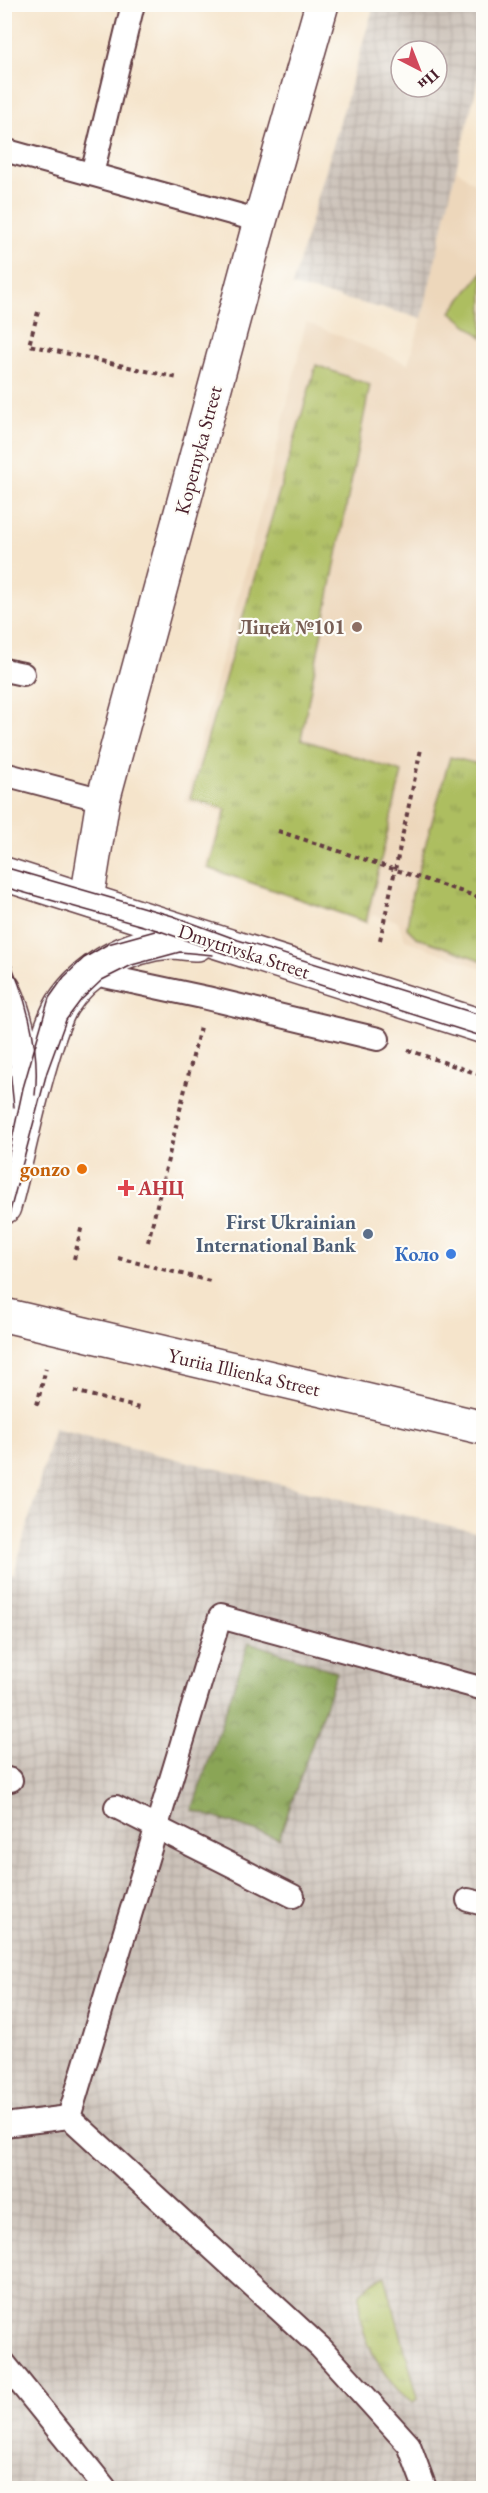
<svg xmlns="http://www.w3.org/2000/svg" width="488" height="2493" viewBox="0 0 488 2493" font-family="'EB Garamond',serif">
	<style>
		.built { fill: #edd7bb }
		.industrial { fill: url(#industrial-grid); fill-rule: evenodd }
		.grass { fill: url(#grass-tufts); stroke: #7c6e46; stroke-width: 1.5 }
		.forest { fill: url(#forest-crowns); stroke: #6a6241; stroke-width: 1.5 }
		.pitch { fill: #adbe61; stroke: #7c6e46; stroke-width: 1.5 }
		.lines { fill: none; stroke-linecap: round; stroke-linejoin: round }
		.lane-casing { stroke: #643d43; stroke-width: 26 }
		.street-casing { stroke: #643d43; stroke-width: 36 }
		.secondary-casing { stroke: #643d43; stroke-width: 36 }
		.path { stroke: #643d43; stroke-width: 4; stroke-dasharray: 4.5 4.5; stroke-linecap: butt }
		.lane { stroke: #fff; stroke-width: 22 }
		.street { stroke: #fff; stroke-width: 33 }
		.secondary { stroke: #fff; stroke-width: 33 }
		.tram { stroke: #4a1f2b; stroke-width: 1.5 }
		.education-dot { fill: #8d6e63; stroke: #fdfcf7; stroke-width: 2 }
		.food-dot { fill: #e8710a; stroke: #fdfcf7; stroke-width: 2 }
		.health-dot { fill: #e0444e; stroke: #fdfcf7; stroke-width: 2 }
		.service-dot { fill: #5c6f8a; stroke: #fdfcf7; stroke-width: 2 }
		.shop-dot { fill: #3f7fe0; stroke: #fdfcf7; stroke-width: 2 }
		.labels { text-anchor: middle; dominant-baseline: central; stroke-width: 4.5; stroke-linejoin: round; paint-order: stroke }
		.street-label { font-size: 20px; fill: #4a1f2b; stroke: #fdfcf7 }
		.education-label { font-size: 20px; font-weight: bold; fill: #785e54; stroke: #fdfcf7; text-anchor: end }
		.food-label { font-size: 20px; font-weight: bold; fill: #c56008; stroke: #fdfcf7; text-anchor: end }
		.health-label { font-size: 20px; font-weight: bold; fill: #be3a42; stroke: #fdfcf7; text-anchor: start }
		.service-label { font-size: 20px; font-weight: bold; fill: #4e5e75; stroke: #fdfcf7; text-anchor: end }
		.shop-label { font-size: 20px; font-weight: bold; fill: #366cbe; stroke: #fdfcf7; text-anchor: end }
	</style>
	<defs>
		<pattern id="industrial-grid" width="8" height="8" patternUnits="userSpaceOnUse" patternTransform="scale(1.5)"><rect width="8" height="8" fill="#ccc2b9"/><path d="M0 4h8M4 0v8" fill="none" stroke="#b1a69f"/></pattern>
		<pattern id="grass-tufts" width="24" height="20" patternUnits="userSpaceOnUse" patternTransform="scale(1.5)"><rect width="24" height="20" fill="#adbe61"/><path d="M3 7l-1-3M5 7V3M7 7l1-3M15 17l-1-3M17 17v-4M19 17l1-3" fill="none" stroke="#8f9a50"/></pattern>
		<pattern id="forest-crowns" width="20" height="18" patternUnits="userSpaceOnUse" patternTransform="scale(1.5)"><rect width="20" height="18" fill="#8aa557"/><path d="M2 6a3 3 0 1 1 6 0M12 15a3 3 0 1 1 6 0" fill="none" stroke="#738648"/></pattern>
	</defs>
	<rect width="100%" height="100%" fill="#fdfcf7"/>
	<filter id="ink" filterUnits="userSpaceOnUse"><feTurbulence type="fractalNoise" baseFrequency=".0167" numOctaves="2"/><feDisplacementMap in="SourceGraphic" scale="12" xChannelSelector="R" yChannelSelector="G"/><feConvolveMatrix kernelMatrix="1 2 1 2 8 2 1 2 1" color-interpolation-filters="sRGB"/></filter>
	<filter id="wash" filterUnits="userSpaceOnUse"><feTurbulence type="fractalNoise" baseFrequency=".008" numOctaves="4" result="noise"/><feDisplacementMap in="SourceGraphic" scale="24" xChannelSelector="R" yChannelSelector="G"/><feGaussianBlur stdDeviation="1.35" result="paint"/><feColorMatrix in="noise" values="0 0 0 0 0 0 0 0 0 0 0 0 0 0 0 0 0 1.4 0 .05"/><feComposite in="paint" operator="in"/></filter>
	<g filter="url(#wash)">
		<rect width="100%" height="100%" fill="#f5e4cb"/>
		<path class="built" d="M 456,169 L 484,191 L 483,969 L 405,940 L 398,921 L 373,915 L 366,922 L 204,868 L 222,812 L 184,802 L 276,452 L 306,322 L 408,364 L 422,318 Z"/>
		<g class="industrial">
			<path d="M 374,5 L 483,5 L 483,61 L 456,169 L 422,318 L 292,286 ZM 401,51 L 437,51 L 437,87 L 401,87 Z"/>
			<path d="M 54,1429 L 483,1534 L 483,2488 L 5,2488 L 4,1572 L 14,1574 Z"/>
		</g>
		<g class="grass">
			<path d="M 316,365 L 370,385 L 301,739 L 402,772 L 366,922 L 208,868 L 226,809 L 190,799 Z"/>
			<path d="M 450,757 L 483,765 L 483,961 L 416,937 L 407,928 L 412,893 Z"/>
			<path d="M 385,2276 L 418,2398 L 413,2402 C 389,2388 367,2348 361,2321 C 359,2313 360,2302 360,2293 L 374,2281 Z"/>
		</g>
		<path class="forest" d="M 249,1642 L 337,1672 L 279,1839 L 192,1810 Z"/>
		<path class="pitch" d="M 483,271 L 483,338 L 451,312 Z"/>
	</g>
	<g filter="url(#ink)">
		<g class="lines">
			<g class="lane-casing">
				<g id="lane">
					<path d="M 4,150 L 260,221"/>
					<path d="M 92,174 L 133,4"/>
					<path d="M 4,670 L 23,674"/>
					<path d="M 4,774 L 103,800"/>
					<path d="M 90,973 L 207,998 L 378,1039"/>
					<path d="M 4,1778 L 11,1780"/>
					<path d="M 116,1807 L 293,1896"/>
					<path d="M 468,1900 L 484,1904"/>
					<path d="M 69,2117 L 220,1617 L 484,1689"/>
					<path d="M 4,2125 L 69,2117 L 321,2348 L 409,2445 L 425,2488"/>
					<path d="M 4,2363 L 105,2488"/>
				</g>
			</g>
			<g class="street-casing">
				<g id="street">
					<path d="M 4,874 L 484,1027"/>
					<path d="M 87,899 L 103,800 L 260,221 L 322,4"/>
					<path d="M 4,989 C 18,1020 26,1060 23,1094"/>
					<path d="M 4,1207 C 17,1160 26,1112 40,1065 C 46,1045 52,1022 62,1005 C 85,969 128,945 170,942 C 179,942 188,944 197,944"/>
				</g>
			</g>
			<g class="secondary-casing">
				<path id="secondary" d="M 4,1315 L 484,1428"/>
			</g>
			<g class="path">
				<path d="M 38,312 L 29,345 L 178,378"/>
				<path d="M 278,831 L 484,899"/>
				<path d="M 380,940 L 421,749"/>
				<path d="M 408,1050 L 484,1076"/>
				<path d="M 148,1242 L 200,1027"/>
				<path d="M 118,1258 L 210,1281"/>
				<path d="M 74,1259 L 82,1225"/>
				<path d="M 74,1391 L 143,1409"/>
				<path d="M 37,1405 L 46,1368"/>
			</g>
			<use href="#lane" class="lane"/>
			<use href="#street" class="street"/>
			<use href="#secondary" class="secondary"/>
			<g class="tram">
				<path d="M 4,867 L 173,916 L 238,940 L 484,1016"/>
				<path d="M 4,887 L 157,930 L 254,964 L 484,1037"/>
				<path d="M 4,949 C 25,992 41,1047 35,1095"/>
				<path d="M 4,1015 L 14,1107"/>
				<path d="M 4,1177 L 23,1088 L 49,998 L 64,977 L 84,958 L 108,944 L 155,931"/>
				<path d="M 4,1234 L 47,1072 L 66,1020 L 81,1000 L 102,980 L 132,965 L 180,952 L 213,955"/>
			</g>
		</g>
	</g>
	<circle class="education-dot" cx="357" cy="627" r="6"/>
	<circle class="food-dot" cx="82" cy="1169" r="6"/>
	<path class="health-dot" d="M123 1179h6v6h6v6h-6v6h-6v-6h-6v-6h6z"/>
	<circle class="service-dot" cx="368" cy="1234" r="6"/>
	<circle class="shop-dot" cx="451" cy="1254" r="6"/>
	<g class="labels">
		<g class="street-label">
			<text transform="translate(198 450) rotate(-75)">Kopernyka Street</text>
			<text transform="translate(244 951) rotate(18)">Dmytrivska Street</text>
			<text transform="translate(244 1372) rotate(13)">Yuriia Illienka Street</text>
		</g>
		<g class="education-label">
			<text x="345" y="627">Ліцей №101</text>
		</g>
		<g class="food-label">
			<text x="70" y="1169">gonzo</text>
		</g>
		<g class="health-label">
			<text x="138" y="1188">АНЦ</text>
		</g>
		<g class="service-label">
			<text x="356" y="1222">First Ukrainian<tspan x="356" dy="23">International Bank</tspan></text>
		</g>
		<g class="shop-label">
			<text x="439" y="1254">Коло</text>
		</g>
	</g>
	<rect width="488" height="2493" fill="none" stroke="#fdfcf7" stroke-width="24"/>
	<g transform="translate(419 69) rotate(138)"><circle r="28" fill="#fdfcf7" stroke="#b5a4a5" stroke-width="1.5"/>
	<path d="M0-4.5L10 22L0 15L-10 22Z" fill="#d1495b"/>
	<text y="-9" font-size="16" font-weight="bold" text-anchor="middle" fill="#4a1f2b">Пн</text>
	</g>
</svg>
